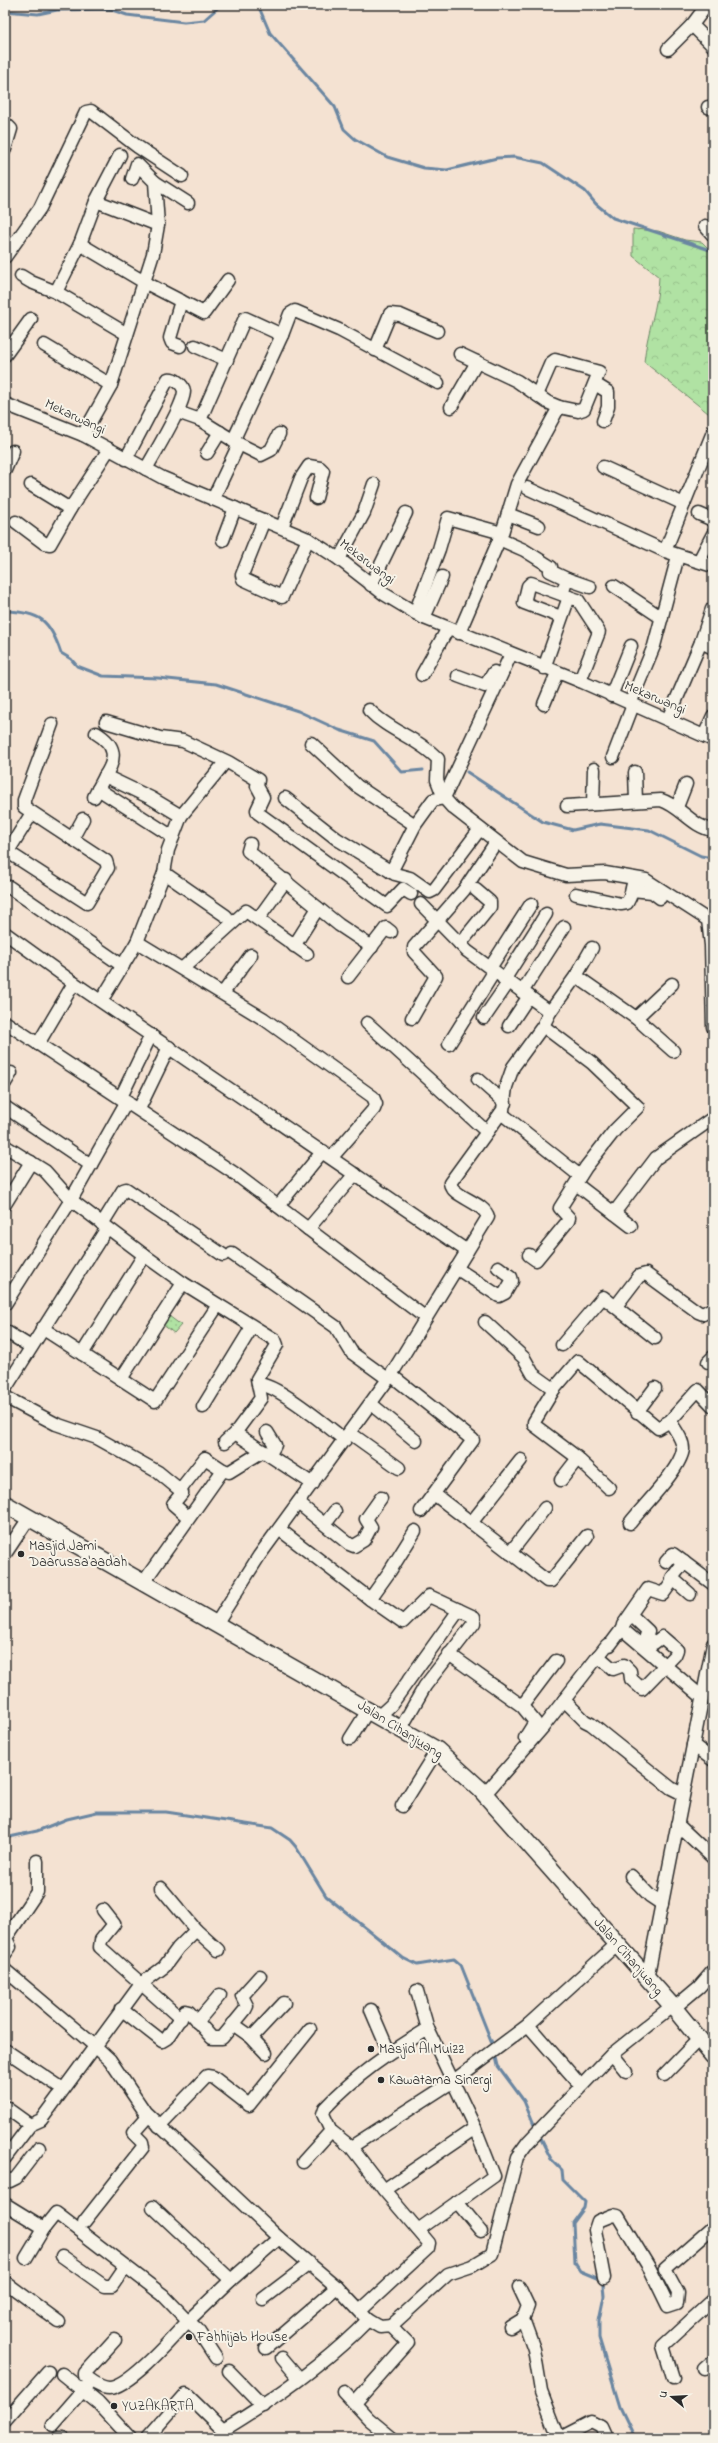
<svg xmlns="http://www.w3.org/2000/svg" width="718" height="2443" viewBox="0 0 718 2443" font-family="'Indie Flower',sans-serif">
	<style>
		.forest { fill: url(#forest-crowns); stroke: #6e8667 }
		.park { fill: url(#park-dots); stroke: #6e8667 }
		.lines { fill: none; stroke-linecap: round; stroke-linejoin: round }
		.stream { stroke: #6b86a1; stroke-width: 3 }
		.minor-casing { stroke: #2b2b2b; stroke-width: 15 }
		.secondary-casing { stroke: #2b2b2b; stroke-width: 19 }
		.minor { stroke: #f7f3e8; stroke-width: 12 }
		.secondary { stroke: #f7f3e8; stroke-width: 16 }
		.poi-dot { fill: #2b2b2b; stroke: #f7f3e8; stroke-width: 1.5 }
		.labels { text-anchor: middle; dominant-baseline: central; stroke-width: 4; stroke-linejoin: round; paint-order: stroke }
		.street-label { font-size: 14px; fill: #2b2b2b; stroke: #f7f3e8 }
		.poi-label { font-size: 14px; fill: #2b2b2b; stroke: #f7f3e8; text-anchor: start }
	</style>
	<defs>
		<pattern id="forest-crowns" width="20" height="18" patternUnits="userSpaceOnUse"><rect width="20" height="18" fill="#b0e2a3"/><path d="M2 6a3 3 0 1 1 6 0M12 15a3 3 0 1 1 6 0" fill="none" stroke="#98c28c"/></pattern>
		<pattern id="park-dots" width="8" height="8" patternUnits="userSpaceOnUse"><rect width="8" height="8" fill="#b0e2a3"/><path d="M2 2h.1M6 6h.1" fill="none" stroke="#98c28c" stroke-width="1.8" stroke-linecap="round"/></pattern>
	</defs>
	<rect width="100%" height="100%" fill="#f4e2d2"/>
	<filter id="ink" filterUnits="userSpaceOnUse"><feTurbulence type="fractalNoise" baseFrequency=".025" numOctaves="2"/><feDisplacementMap in="SourceGraphic" scale="8" xChannelSelector="R" yChannelSelector="G"/><feConvolveMatrix kernelMatrix="1 2 1 2 8 2 1 2 1" color-interpolation-filters="sRGB"/></filter>
	<g filter="url(#ink)">
		<path class="forest" d="M 633,229 L 658,231 L 685,240 L 702,242 L 713,253 L 713,417 L 644,362 C 647,331 658,308 659,277 L 633,256 Z"/>
		<path class="park" d="M 169,1316 L 181,1325 L 174,1333 L 163,1325 Z"/>
		<g class="lines">
			<g class="stream">
				<path d="M 258,5 L 270,33 L 335,107 L 344,129 L 355,139 L 387,157 L 424,168 L 447,170 L 497,158 L 514,157 L 543,163 L 585,191 L 596,204 L 613,218 L 713,251"/>
				<path d="M 5,11 L 38,14 L 57,10 L 109,9 L 127,15 L 184,22 L 204,20 L 221,5"/>
				<path d="M 5,611 C 40,612 50,620 61,653 L 71,659 L 77,666 L 103,676 L 158,678 L 216,684 L 298,711 L 339,730 L 374,741 L 402,772 L 423,770"/>
				<path d="M 467,772 L 543,822 L 573,830 L 600,824 L 649,830 L 701,856 L 713,858"/>
				<path d="M 5,1838 L 37,1831 L 67,1819 L 97,1812 L 166,1812 L 272,1828 L 290,1840 L 296,1847 L 326,1896 L 403,1958 L 417,1965 L 454,1959 L 461,1965 L 494,2048"/>
				<path d="M 495,2053 L 498,2066 L 524,2101 L 536,2130"/>
				<path d="M 539,2135 L 551,2159 L 562,2170 L 563,2180 L 585,2202 L 584,2208 L 573,2223 L 575,2263 L 580,2271 L 599,2279 L 603,2285 L 604,2296 L 599,2320 L 599,2338 L 620,2407 L 635,2438"/>
			</g>
			<g class="minor-casing">
				<g id="minor">
					<path d="M 692,25 L 713,46"/>
					<path d="M 668,49 L 692,25 L 707,5"/>
					<path d="M 708,107 L 713,109"/>
					<path d="M 5,123 L 11,129 L 5,149"/>
					<path d="M 155,182 L 188,203"/>
					<path d="M 96,201 L 120,155"/>
					<path d="M 705,226 L 713,235"/>
					<path d="M 80,244 L 144,282 L 204,313 L 228,280"/>
					<path d="M 5,257 L 40,208 L 86,112 L 91,111 L 138,147 L 182,176"/>
					<path d="M 21,276 L 31,282 L 56,292 L 127,334"/>
					<path d="M 56,292 L 80,244 L 96,201 L 158,225"/>
					<path d="M 282,335 L 290,314 L 295,311 L 339,330 L 438,383"/>
					<path d="M 44,345 L 111,385"/>
					<path d="M 180,346 L 172,343 L 170,338 L 181,301"/>
					<path d="M 195,346 L 227,360"/>
					<path d="M 375,350 L 390,314 L 400,315 L 437,331"/>
					<path d="M 460,354 L 517,381 L 547,402 L 559,407"/>
					<path d="M 5,355 L 31,319"/>
					<path d="M 595,384 L 608,392 L 608,407 L 603,421"/>
					<path d="M 5,404 L 83,435 L 163,478 L 308,539 L 339,559 L 384,594 L 424,618 L 580,681 L 713,740"/>
					<path d="M 451,407 L 477,362"/>
					<path d="M 183,414 L 200,420 L 239,444 L 213,499"/>
					<path d="M 200,420 L 245,318 L 282,335 L 233,441"/>
					<path d="M 83,435 L 111,385 L 153,254 L 158,225 L 155,182 L 137,164 L 132,179"/>
					<path d="M 239,444 L 261,455 L 271,450 L 279,434"/>
					<path d="M 207,453 L 220,432"/>
					<path d="M 126,459 L 168,379 C 174,378 183,384 184,391 C 184,406 154,454 146,469"/>
					<path d="M 603,467 L 684,504"/>
					<path d="M 5,470 L 13,451"/>
					<path d="M 31,485 L 70,509"/>
					<path d="M 527,488 L 665,551 L 713,566"/>
					<path d="M 508,514 L 539,526"/>
					<path d="M 699,514 L 713,520"/>
					<path d="M 264,520 L 242,575 L 243,579 L 282,597 L 308,539"/>
					<path d="M 16,522 L 44,543 L 50,544 L 70,509 L 109,449"/>
					<path d="M 282,527 L 301,478 L 309,466 L 320,468 L 323,471 L 316,498"/>
					<path d="M 499,539 L 524,550 L 551,567 L 550,571 L 567,579 L 562,594"/>
					<path d="M 223,540 L 235,508"/>
					<path d="M 665,551 L 713,432"/>
					<path d="M 339,559 L 364,513 L 374,484"/>
					<path d="M 699,561 L 713,534"/>
					<path d="M 567,579 L 590,587"/>
					<path d="M 371,585 L 406,513"/>
					<path d="M 614,586 L 662,618"/>
					<path d="M 415,613 L 439,549 L 448,518 L 502,533"/>
					<path d="M 561,617 L 524,603 L 528,586 L 531,583 L 569,597"/>
					<path d="M 424,618 L 442,577"/>
					<path d="M 459,633 L 502,533 L 517,484 L 559,407 L 578,411 L 584,409 L 599,372 L 555,360 L 551,363 L 537,395"/>
					<path d="M 701,642 L 713,648"/>
					<path d="M 544,668 L 569,597 L 578,600 L 599,632 L 580,681"/>
					<path d="M 422,675 L 448,628"/>
					<path d="M 458,676 L 485,686 L 494,672"/>
					<path d="M 611,696 L 631,646"/>
					<path d="M 544,704 L 557,673"/>
					<path d="M 630,704 L 654,646 L 678,556"/>
					<path d="M 369,710 C 389,731 418,738 438,759 L 437,780 L 444,798 L 452,807 L 523,862 L 566,875 L 605,873 L 646,880 L 708,920 L 711,945 L 713,1027"/>
					<path d="M 668,719 L 701,642 L 712,609"/>
					<path d="M 106,722 L 160,738 L 183,741 L 228,762 L 258,780 L 257,786 L 263,797 L 257,810 L 258,813 L 387,906 L 403,889 L 411,894"/>
					<path d="M 96,733 C 116,745 117,758 105,776"/>
					<path d="M 704,736 L 713,716"/>
					<path d="M 311,743 L 357,786 L 415,825"/>
					<path d="M 613,757 L 633,705"/>
					<path d="M 635,772 L 636,801"/>
					<path d="M 98,789 L 173,837"/>
					<path d="M 94,797 L 105,776 L 151,798 L 181,816"/>
					<path d="M 285,798 L 337,839 L 395,874 L 410,878 L 430,892 L 434,890 L 480,829"/>
					<path d="M 444,798 L 511,654"/>
					<path d="M 593,804 L 594,769"/>
					<path d="M 567,806 L 661,800 C 681,806 692,827 713,830"/>
					<path d="M 677,807 L 686,784"/>
					<path d="M 72,839 L 83,819"/>
					<path d="M 250,844 L 248,851 L 318,908"/>
					<path d="M 8,852 L 87,903 L 108,868 L 106,861 L 24,807 L 24,800 L 52,724"/>
					<path d="M 5,856 L 32,813"/>
					<path d="M 391,872 L 415,825 L 433,800 L 444,798"/>
					<path d="M 164,873 L 226,916"/>
					<path d="M 9,887 L 123,966"/>
					<path d="M 632,890 L 652,892 L 660,898"/>
					<path d="M 576,894 L 621,904 L 627,903 L 630,897 L 634,879"/>
					<path d="M 258,919 L 286,880"/>
					<path d="M 5,933 L 74,983 L 467,1251"/>
					<path d="M 137,942 L 264,1019 L 373,1097 L 376,1104 L 374,1109 L 332,1157"/>
					<path d="M 460,944 L 490,907 L 490,902 L 476,890"/>
					<path d="M 294,946 L 318,908 L 339,925 L 372,947"/>
					<path d="M 183,968 L 246,911 L 307,954"/>
					<path d="M 490,968 L 531,904"/>
					<path d="M 576,976 L 636,1018 L 673,1051"/>
					<path d="M 348,977 L 386,928 L 391,932"/>
					<path d="M 504,980 L 546,914"/>
					<path d="M 522,992 L 564,927"/>
					<path d="M 223,993 L 251,955"/>
					<path d="M 101,1001 L 137,942 L 164,873 L 168,850 L 181,816 L 222,766"/>
					<path d="M 550,1012 L 576,976 L 592,948"/>
					<path d="M 412,1018 L 436,976 L 414,952 L 414,947 L 464,890 L 496,842"/>
					<path d="M 484,1018 L 508,983"/>
					<path d="M 636,1018 L 672,984"/>
					<path d="M 5,1022 L 234,1173 L 426,1318"/>
					<path d="M 367,1023 L 487,1132"/>
					<path d="M 509,1026 L 529,996"/>
					<path d="M 38,1044 L 74,983"/>
					<path d="M 449,1044 L 494,972"/>
					<path d="M 478,1079 L 505,1103"/>
					<path d="M 5,1083 L 11,1073"/>
					<path d="M 121,1097 L 151,1035"/>
					<path d="M 5,1107 L 91,1165"/>
					<path d="M 139,1109 L 169,1047"/>
					<path d="M 501,1113 L 580,1176"/>
					<path d="M 5,1146 L 45,1171 L 71,1200 L 144,1255 L 183,1283 L 275,1340 L 277,1345 L 257,1379 L 261,1398 L 235,1433 L 225,1442"/>
					<path d="M 576,1184 L 631,1226"/>
					<path d="M 5,1204 L 31,1162"/>
					<path d="M 278,1206 L 323,1151"/>
					<path d="M 614,1213 L 656,1158 L 713,1118"/>
					<path d="M 102,1224 L 123,1190 L 126,1189 L 223,1255"/>
					<path d="M 308,1229 L 355,1174"/>
					<path d="M 232,1254 L 336,1327 L 352,1353 L 388,1379"/>
					<path d="M 529,1255 L 536,1260 L 568,1221 L 569,1218 L 560,1208 L 586,1167 L 615,1130 L 638,1107 L 592,1063 L 543,1026"/>
					<path d="M 456,1268 L 499,1296 L 505,1293 L 512,1281 L 511,1277 L 498,1267"/>
					<path d="M 5,1304 L 71,1200 L 127,1101"/>
					<path d="M 616,1306 L 639,1276 L 646,1274 L 698,1312 L 703,1314 L 713,1308"/>
					<path d="M 485,1322 L 524,1358 L 533,1374 L 554,1389"/>
					<path d="M 42,1328 L 155,1401 L 218,1305"/>
					<path d="M 5,1331 L 31,1347"/>
					<path d="M 562,1345 L 603,1297 L 655,1338"/>
					<path d="M 82,1354 L 144,1255"/>
					<path d="M 708,1362 L 713,1357"/>
					<path d="M 391,1375 L 473,1440 L 421,1511"/>
					<path d="M 121,1379 L 183,1283"/>
					<path d="M 258,1384 C 277,1384 328,1427 345,1440"/>
					<path d="M 5,1389 L 107,1228"/>
					<path d="M 5,1397 L 56,1424 L 97,1438 L 158,1472 L 180,1490"/>
					<path d="M 371,1404 L 416,1441"/>
					<path d="M 203,1407 L 252,1327"/>
					<path d="M 637,1412 L 655,1388"/>
					<path d="M 267,1432 L 275,1445 L 270,1454"/>
					<path d="M 235,1433 L 313,1484"/>
					<path d="M 350,1433 L 399,1468"/>
					<path d="M 578,1459 L 609,1488"/>
					<path d="M 223,1470 L 229,1472 L 263,1451"/>
					<path d="M 561,1480 L 578,1458 L 534,1425 L 534,1422 L 554,1389 L 578,1361 L 658,1428 L 670,1421 L 698,1390 L 713,1406"/>
					<path d="M 434,1494 L 547,1581 L 551,1581 L 587,1536"/>
					<path d="M 298,1503 L 349,1544 L 354,1546 L 364,1540 L 371,1527 L 366,1519 L 381,1498"/>
					<path d="M 471,1523 L 521,1460"/>
					<path d="M 630,1523 C 643,1506 681,1469 683,1449 C 683,1439 675,1430 670,1421"/>
					<path d="M 325,1524 L 335,1511"/>
					<path d="M 279,1529 L 370,1599 L 403,1622 L 429,1596 L 474,1617 L 474,1623 L 425,1686 L 401,1728"/>
					<path d="M 510,1553 L 545,1508"/>
					<path d="M 5,1554 L 29,1518"/>
					<path d="M 666,1562 L 673,1554 L 713,1584"/>
					<path d="M 684,1562 L 672,1578 L 690,1594"/>
					<path d="M 143,1583 L 223,1470 L 205,1458 L 180,1490 L 182,1493 L 173,1504 L 189,1518"/>
					<path d="M 370,1599 L 390,1571 L 415,1531"/>
					<path d="M 216,1624 L 259,1556 L 391,1375 L 488,1217 C 484,1202 452,1197 450,1183 L 503,1110 L 506,1087 L 513,1067 L 543,1026 L 550,1012 L 467,951 L 421,904"/>
					<path d="M 622,1629 L 702,1697"/>
					<path d="M 449,1654 L 522,1706 L 535,1722 L 525,1738"/>
					<path d="M 598,1656 L 613,1669 L 624,1665 L 630,1671 L 631,1679 L 642,1689 L 675,1655 L 677,1650 L 662,1637 L 654,1643 L 646,1636 L 648,1631 L 631,1615"/>
					<path d="M 564,1700 L 585,1721 L 591,1724 L 671,1788 L 683,1794"/>
					<path d="M 522,1706 L 556,1661"/>
					<path d="M 379,1716 L 391,1705 L 459,1610"/>
					<path d="M 350,1739 L 369,1709"/>
					<path d="M 693,1745 L 713,1760"/>
					<path d="M 485,1794 L 543,1727 L 607,1645 L 610,1645 L 622,1629 L 623,1625 L 648,1589 L 663,1594 L 673,1580"/>
					<path d="M 402,1806 L 437,1750"/>
					<path d="M 677,1824 L 713,1858"/>
					<path d="M 631,1876 L 650,1896 L 662,1904"/>
					<path d="M 161,1888 L 196,1930"/>
					<path d="M 103,1910 L 114,1924 L 101,1940 L 100,1947 L 181,2019"/>
					<path d="M 5,1954 L 10,1947 L 6,1938 L 37,1892 L 37,1861"/>
					<path d="M 5,1970 L 95,2046 L 110,2060 L 145,2112 L 279,2238 L 337,2287 L 368,2320 C 327,2362 275,2399 225,2429 L 222,2429 L 186,2394 L 147,2438"/>
					<path d="M 647,1979 L 713,1644"/>
					<path d="M 417,1991 L 428,2029 L 475,2128 L 494,2176 L 418,2230"/>
					<path d="M 674,2008 L 699,1987 L 713,1971"/>
					<path d="M 121,2009 L 162,2041 L 167,2038 L 185,2011 L 189,2012 L 212,2038 L 222,2038 L 245,2010 L 247,2006 L 242,1996 L 260,1976"/>
					<path d="M 371,2010 L 389,2052"/>
					<path d="M 197,2022 L 220,1995"/>
					<path d="M 233,2024 L 250,2036 L 254,2035 L 284,2003"/>
					<path d="M 528,2025 L 576,2080"/>
					<path d="M 250,2036 L 266,2053"/>
					<path d="M 5,2050 L 63,2089"/>
					<path d="M 612,2054 L 626,2071"/>
					<path d="M 664,2075 L 698,2040"/>
					<path d="M 5,2107 L 30,2125"/>
					<path d="M 159,2126 L 207,2076 L 213,2077 L 249,2105 L 310,2029"/>
					<path d="M 351,2147 L 452,2082 L 528,2025 L 617,1944"/>
					<path d="M 5,2158 L 30,2125 L 41,2120 L 141,1984 L 164,1967 L 178,1948 L 196,1930 L 218,1950"/>
					<path d="M 303,2162 L 331,2131"/>
					<path d="M 5,2178 L 10,2181 L 16,2178 L 39,2148"/>
					<path d="M 384,2190 L 475,2128"/>
					<path d="M 457,2202 L 481,2231"/>
					<path d="M 5,2204 L 44,2228 L 26,2258"/>
					<path d="M 153,2207 L 231,2280"/>
					<path d="M 84,2222 L 143,2147 L 142,2142 L 133,2133 L 148,2116"/>
					<path d="M 44,2228 L 56,2213 L 163,2295 L 188,2321 C 174,2336 130,2387 109,2388 C 100,2388 92,2381 85,2376 L 85,2373 L 115,2340"/>
					<path d="M 62,2256 L 104,2286 L 112,2286 L 125,2267"/>
					<path d="M 604,2278 L 595,2230 L 598,2221 L 613,2215 L 618,2216 L 650,2269 L 668,2306 L 677,2303 L 678,2293 L 665,2269 L 713,2227"/>
					<path d="M 5,2282 L 59,2322"/>
					<path d="M 519,2287 L 528,2306 L 523,2319 L 534,2349 L 541,2391 L 559,2438"/>
					<path d="M 263,2299 L 309,2264"/>
					<path d="M 361,2310 L 428,2248 L 429,2243 L 384,2190 L 351,2147 L 331,2131 L 323,2114 L 325,2108 C 356,2075 390,2052 428,2029"/>
					<path d="M 391,2326 L 448,2274 L 472,2266 L 492,2254 L 517,2157 L 528,2142 L 612,2054 L 672,2006"/>
					<path d="M 510,2327 L 523,2319"/>
					<path d="M 266,2348 L 337,2287"/>
					<path d="M 216,2358 L 197,2329 L 188,2321 L 231,2280 L 279,2238"/>
					<path d="M 282,2358 L 299,2378"/>
					<path d="M 704,2369 L 713,2361"/>
					<path d="M 229,2371 L 263,2406"/>
					<path d="M 62,2374 L 98,2403 L 130,2438"/>
					<path d="M 673,2378 L 663,2346 L 713,2300"/>
					<path d="M 344,2392 L 369,2419 L 392,2438"/>
					<path d="M 355,2403 L 408,2343 L 391,2326 L 380,2327 L 368,2320"/>
					<path d="M 5,2421 L 48,2372"/>
					<path d="M 53,2425 L 87,2386"/>
					<path d="M 58,2438 L 63,2438"/>
					<path d="M 560,2438 L 591,2422 L 601,2427 L 606,2438"/>
				</g>
			</g>
			<g class="secondary-casing">
				<path id="secondary" d="M 5,1504 L 437,1750 L 480,1789 L 674,2008 L 713,2056"/>
			</g>
			<use href="#minor" class="minor"/>
			<use href="#secondary" class="secondary"/>
		</g>
	</g>
	<g class="poi-dot">
		<circle cx="21" cy="1554" r="4"/>
		<circle cx="371" cy="2049" r="4"/>
		<circle cx="381" cy="2080" r="4"/>
		<circle cx="189" cy="2337" r="4"/>
		<circle cx="114" cy="2406" r="4"/>
	</g>
	<g class="labels">
		<g class="street-label">
			<text transform="translate(75 417) rotate(25)">Mekarwangi</text>
			<text transform="translate(367 562) rotate(37)">Mekarwangi</text>
			<text transform="translate(655 698) rotate(23)">Mekarwangi</text>
			<text transform="translate(400 1730) rotate(32)">Jalan Cihanjuang</text>
			<text transform="translate(628 1957) rotate(49)">Jalan Cihanjuang</text>
		</g>
		<g class="poi-label">
			<text x="29" y="1546">Masjid Jami<tspan x="29" dy="16">Daarussa'aadah</tspan></text>
			<text x="379" y="2049">Masjid Al Muizz</text>
			<text x="389" y="2080">Kawatama Sinergi</text>
			<text x="197" y="2337">Fahhijab House</text>
			<text x="122" y="2406">YUZAKARTA</text>
		</g>
	</g>
	<rect width="718" height="2443" fill="none" stroke="#f7f3e8" stroke-width="20"/>
	<rect x="10" y="10" width="698" height="2423" fill="none" stroke="#2b2b2b" stroke-width="1.5" filter="url(#ink)"/>
	<g transform="translate(672 2397) rotate(288)" stroke="#f7f3e8" stroke-width="3" paint-order="stroke">
	<path d="M0-3L7 15L0 10L-7 15Z" fill="#2b2b2b"/>
	<text y="-6" font-size="11" font-weight="bold" text-anchor="middle" fill="#2b2b2b">U</text>
	</g>
</svg>
